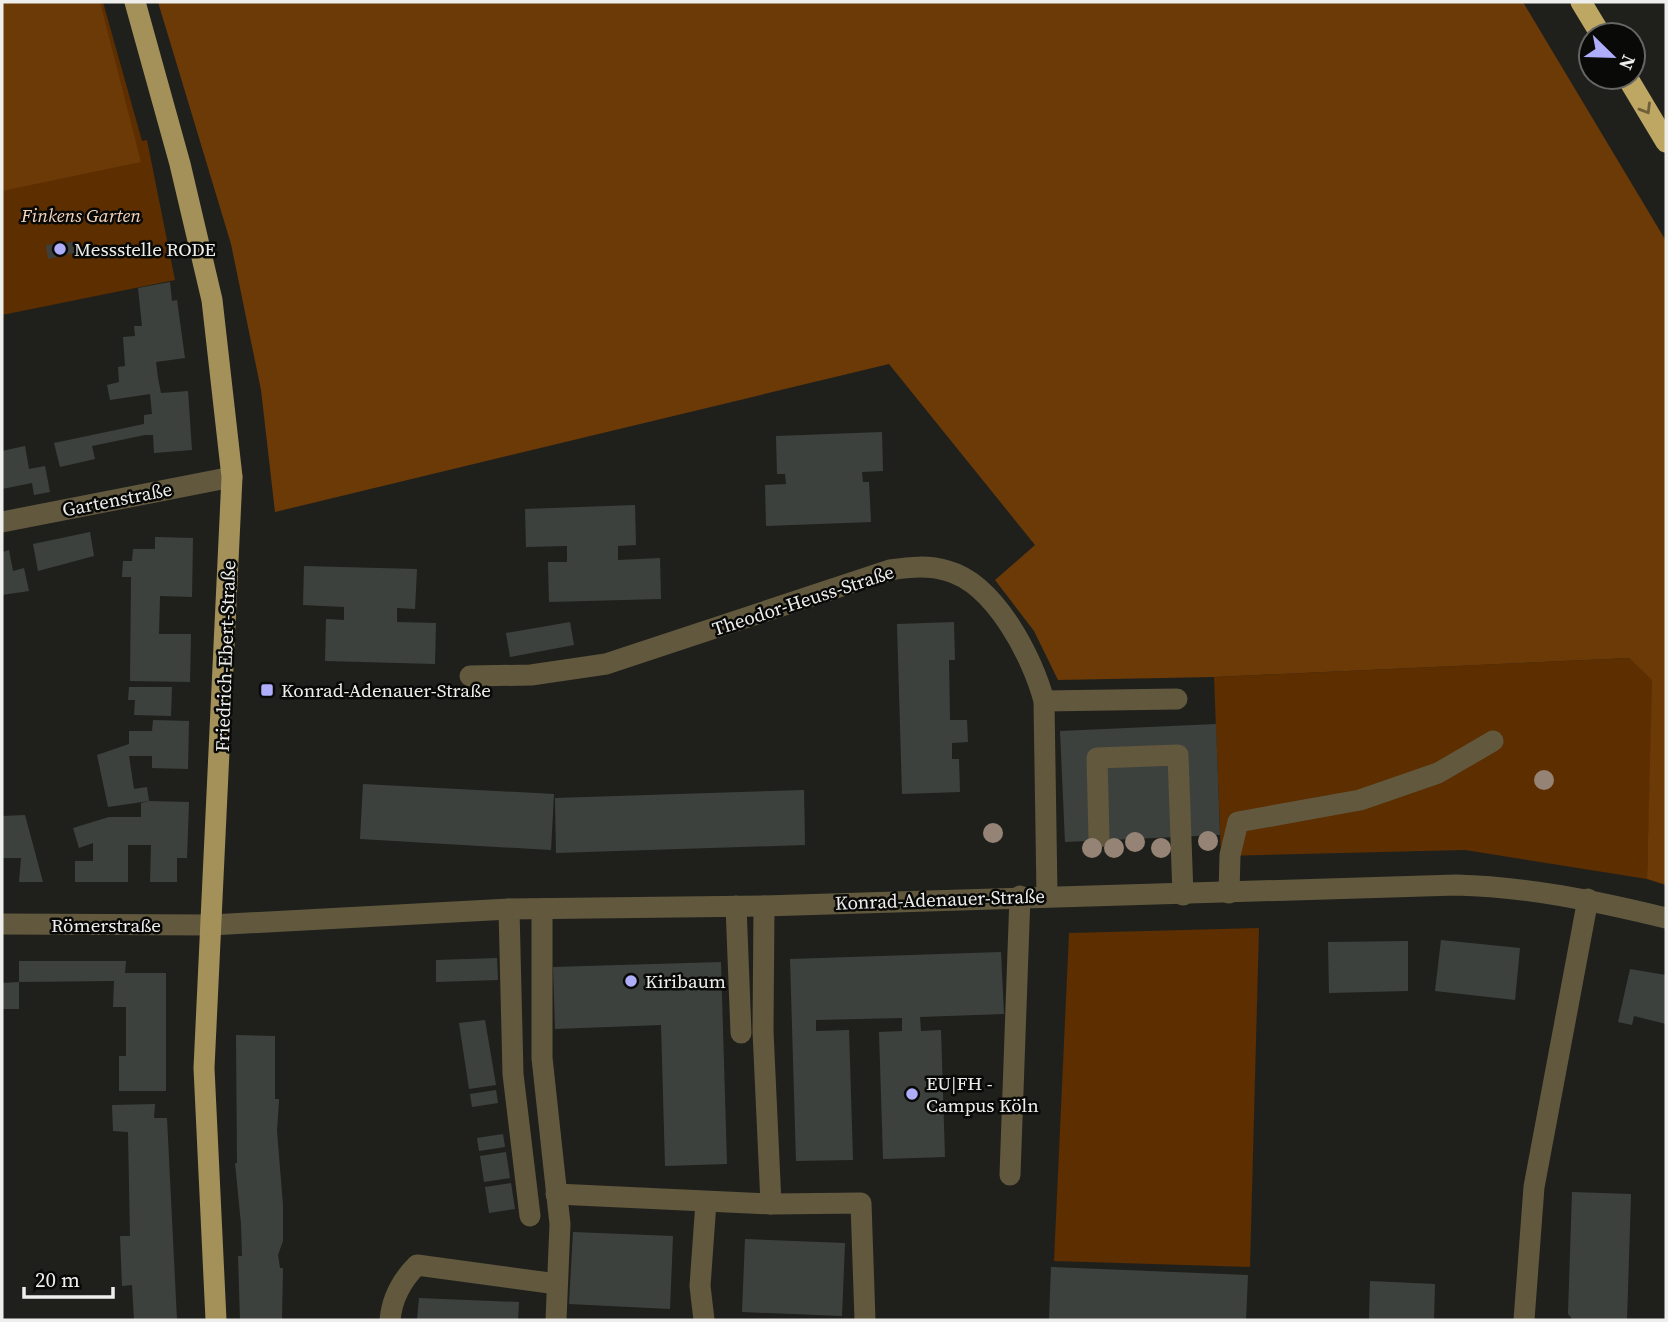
<svg xmlns="http://www.w3.org/2000/svg" width="1668" height="1322" viewBox="0 0 1668 1322" font-family="'Source Serif 4',serif">
	<style>
		.green { fill: #5c2e00 }
		.forest { fill: #6c3a07 }
		.building { fill: #3d413e }
		.lines { fill: none; stroke-linecap: round; stroke-linejoin: round }
		.minor { stroke: #61583e; stroke-width: 21 }
		.major { stroke: #a49059; stroke-width: 21 }
		.highway { stroke: #bea663; stroke-width: 21 }
		.tree { fill: #958475 }
		.oneway { stroke: #6d5f3a }
		.poi-dot { fill: #afaefa; stroke: #090908; stroke-width: 2.5 }
		.labels { text-anchor: middle; dominant-baseline: central; stroke-width: 5; stroke-linejoin: round; paint-order: stroke }
		.park-label { font-size: 19px; font-style: italic; fill: #f6d5bd; stroke: #090908 }
		.poi-label { font-size: 19px; fill: #eeefed; stroke: #090908; text-anchor: start }
		.street-label { font-size: 19px; fill: #eeefed; stroke: #090908 }
	</style>
	<rect width="100%" height="100%" fill="#1f201c"/>
	<g class="green">
		<path d="M 2,2 L 103,2 L 142,141 L 147,140 L 175,280 L 2,315 Z"/>
		<path d="M 1629,658 L 1653,680 L 1647,879 L 1465,850 L 1221,856 L 1214,677 Z"/>
		<path d="M 1259,928 L 1250,1267 L 1054,1261 L 1069,933 Z"/>
	</g>
	<g class="forest">
		<path d="M 2,2 L 100,2 L 141,162 L 2,191 Z"/>
		<path d="M 158,2 L 1523,2 L 1666,241 L 1666,885 L 1647,879 L 1652,680 L 1629,658 L 1214,677 L 1058,680 L 1034,631 L 995,580 L 1035,545 L 889,364 L 275,512 L 261,390 L 231,244 Z"/>
	</g>
	<g class="building">
		<path d="M 73,242 L 74,253 L 48,259 L 46,245 Z"/>
		<path d="M 170,282 L 172,301 L 177,300 L 185,358 L 156,362 L 158,378 L 161,393 L 188,391 L 192,450 L 154,453 L 153,435 L 145,435 L 92,446 L 95,459 L 60,467 L 54,443 L 144,424 L 144,415 L 152,414 L 150,394 L 110,400 L 107,385 L 119,382 L 118,367 L 125,366 L 123,337 L 135,336 L 134,326 L 142,326 L 138,288 Z"/>
		<path d="M 882,432 L 883,471 L 862,472 L 863,482 L 869,482 L 871,522 L 766,526 L 765,485 L 786,484 L 785,474 L 777,474 L 776,436 Z"/>
		<path d="M 25,446 L 29,469 L 45,466 L 50,492 L 34,495 L 32,483 L 2,489 L 2,451 Z"/>
		<path d="M 635,505 L 636,545 L 618,546 L 618,560 L 660,558 L 661,599 L 549,602 L 548,562 L 567,562 L 567,546 L 526,547 L 525,509 Z"/>
		<path d="M 90,532 L 94,556 L 38,571 L 33,544 Z"/>
		<path d="M 155,537 L 193,538 L 192,597 L 160,596 L 159,634 L 191,634 L 190,682 L 130,681 L 131,577 L 122,577 L 123,561 L 132,561 L 133,549 L 155,549 Z"/>
		<path d="M 9,550 L 13,571 L 24,568 L 29,591 L 2,595 L 2,552 Z"/>
		<path d="M 304,566 L 417,569 L 415,609 L 397,608 L 397,622 L 436,623 L 435,664 L 325,661 L 326,619 L 344,620 L 344,607 L 303,605 Z"/>
		<path d="M 570,622 L 574,645 L 510,657 L 506,633 Z"/>
		<path d="M 954,622 L 955,660 L 949,660 L 950,720 L 967,720 L 968,742 L 952,743 L 952,759 L 959,759 L 960,792 L 902,794 L 897,624 Z"/>
		<path d="M 129,687 L 172,687 L 171,716 L 134,715 L 135,700 L 128,700 Z"/>
		<path d="M 153,720 L 189,721 L 188,769 L 152,768 L 152,756 L 129,756 L 134,789 L 147,787 L 149,801 L 108,807 L 97,755 L 129,744 L 129,731 L 152,731 Z"/>
		<path d="M 1216,724 L 1220,835 L 1065,842 L 1060,731 Z"/>
		<path d="M 363,784 L 554,794 L 551,850 L 360,839 Z"/>
		<path d="M 804,790 L 805,845 L 556,853 L 555,798 Z"/>
		<path d="M 149,801 L 189,802 L 187,858 L 177,858 L 177,882 L 150,882 L 151,845 L 128,845 L 128,882 L 75,882 L 75,861 L 93,861 L 93,843 L 79,848 L 73,828 L 109,817 L 141,817 L 141,803 Z"/>
		<path d="M 25,815 L 43,882 L 19,882 L 21,858 L 2,858 L 2,816 Z"/>
		<path d="M 1441,940 L 1520,948 L 1515,1000 L 1435,991 Z"/>
		<path d="M 1408,941 L 1408,991 L 1329,993 L 1328,942 Z"/>
		<path d="M 1001,952 L 1004,1014 L 920,1017 L 921,1031 L 941,1030 L 945,1157 L 883,1159 L 879,1032 L 902,1031 L 902,1018 L 816,1020 L 816,1031 L 849,1030 L 853,1160 L 796,1161 L 790,959 Z"/>
		<path d="M 497,958 L 498,980 L 436,982 L 436,960 Z"/>
		<path d="M 19,961 L 126,961 L 125,973 L 166,973 L 166,1091 L 119,1091 L 119,1056 L 126,1056 L 126,1007 L 113,1007 L 114,981 L 19,982 L 19,1009 L 2,1009 L 2,983 L 19,982 Z"/>
		<path d="M 721,962 L 727,1164 L 665,1166 L 661,1025 L 555,1029 L 553,967 Z"/>
		<path d="M 1630,969 L 1666,975 L 1666,1024 L 1634,1016 L 1632,1025 L 1618,1022 Z"/>
		<path d="M 485,1020 L 496,1085 L 469,1089 L 459,1023 Z"/>
		<path d="M 236,1035 L 275,1036 L 275,1099 L 279,1099 L 277,1131 L 283,1205 L 283,1241 L 278,1255 L 280,1268 L 283,1268 L 282,1320 L 240,1320 L 238,1256 L 242,1256 L 241,1224 L 235,1163 L 237,1163 Z"/>
		<path d="M 496,1090 L 498,1103 L 472,1107 L 470,1094 Z"/>
		<path d="M 155,1104 L 154,1118 L 167,1118 L 177,1320 L 134,1320 L 132,1285 L 122,1286 L 120,1236 L 130,1236 L 128,1132 L 113,1131 L 112,1105 Z"/>
		<path d="M 503,1134 L 505,1147 L 479,1151 L 477,1138 Z"/>
		<path d="M 506,1152 L 510,1178 L 484,1182 L 480,1156 Z"/>
		<path d="M 511,1183 L 515,1209 L 489,1213 L 485,1187 Z"/>
		<path d="M 1572,1192 L 1631,1194 L 1627,1320 L 1573,1320 L 1568,1314 Z"/>
		<path d="M 573,1232 L 673,1236 L 670,1309 L 569,1304 Z"/>
		<path d="M 745,1239 L 845,1243 L 842,1316 L 742,1312 Z"/>
		<path d="M 1051,1267 L 1248,1275 L 1246,1320 L 1049,1320 Z"/>
		<path d="M 1370,1281 L 1435,1284 L 1434,1320 L 1369,1320 Z"/>
		<path d="M 419,1298 L 519,1302 L 518,1320 L 417,1320 Z"/>
	</g>
	<g class="lines">
		<g class="minor">
			<path d="M 2,522 L 232,477"/>
			<path d="M 470,676 L 531,675 L 606,664 L 890,570 C 910,567 928,565 948,571 C 995,584 1033,658 1044,701 L 1047,895"/>
			<path d="M 1044,701 L 1177,699"/>
			<path d="M 1099,837 L 1097,758 L 1178,755 L 1183,895"/>
			<path d="M 1229,893 L 1230,855 L 1238,822 L 1360,800 L 1438,773 L 1493,741"/>
			<path d="M 736,906 L 741,1033"/>
			<path d="M 764,906 L 763,1031 L 771,1204"/>
			<path d="M 509,909 L 513,1074 L 530,1216"/>
			<path d="M 542,909 L 542,1058 L 560,1224 L 556,1320"/>
			<path d="M 2,924 L 211,925 L 509,909 L 764,906 L 1456,885 C 1529,887 1596,901 1666,918"/>
			<path d="M 1010,1175 L 1020,896"/>
			<path d="M 556,1194 L 771,1204 L 861,1203 L 865,1320"/>
			<path d="M 390,1320 C 392,1298 402,1280 417,1265 L 557,1284"/>
			<path d="M 704,1320 L 700,1286 L 706,1202"/>
			<path d="M 1524,1320 L 1534,1187 L 1588,899"/>
		</g>
		<path class="major" d="M 135,2 L 180,164 L 212,300 L 232,477 L 204,1068 L 216,1320"/>
		<g class="highway">
			<path d="M 1581,2 L 1601,35"/>
			<path d="M 1627,77 L 1666,142"/>
		</g>
	</g>
	<g class="tree">
		<circle cx="1544" cy="780" r="10"/>
		<circle cx="993" cy="833" r="10"/>
		<circle cx="1208" cy="841" r="10"/>
		<circle cx="1135" cy="842" r="10"/>
		<circle cx="1092" cy="848" r="10"/>
		<circle cx="1114" cy="848" r="10"/>
		<circle cx="1161" cy="848" r="10"/>
	</g>
	<defs><path id="oneway-chevron" d="M-2-3.5L2.5 0L-2 3.5" fill="none" stroke-width="1.6" stroke-linecap="round" stroke-linejoin="round" transform="scale(1.75)"/></defs>
	<use class="oneway" href="#oneway-chevron" transform="translate(1646 109) rotate(59)"/>
	<g class="poi-dot">
		<circle cx="60" cy="249" r="7"/>
		<rect x="260" y="683" width="14" height="14" rx="3.5"/>
		<circle cx="631" cy="981" r="7"/>
		<circle cx="912" cy="1094" r="7"/>
	</g>
	<g class="labels">
		<g class="park-label">
			<text x="81" y="215">Finkens Garten</text>
		</g>
		<g class="poi-label">
			<text x="74" y="249">Messstelle RODE</text>
			<text x="281" y="690">Konrad-Adenauer-Straße</text>
			<text x="645" y="981">Kiribaum</text>
			<text x="926" y="1083">EU|FH -<tspan x="926" dy="22">Campus Köln</tspan></text>
		</g>
		<g class="street-label">
			<text transform="translate(117 499) rotate(-11)">Gartenstraße</text>
			<text transform="translate(803 600) rotate(-18)">Theodor-Heuss-Straße</text>
			<text transform="translate(225 656) rotate(-88)">Friedrich-Ebert-Straße</text>
			<text transform="translate(940 899) rotate(-2)">Konrad-Adenauer-Straße</text>
			<text x="106" y="925">Römerstraße</text>
		</g>
	</g>
	<rect width="1668" height="1322" fill="none" stroke="#eeefed" stroke-width="7"/>
	<g transform="translate(1612 56) rotate(113)"><circle r="33" fill="#090908" stroke="#656564" stroke-width="2"/>
	<path d="M0-5L12 26L0 18L-12 26Z" fill="#afaefa"/>
	<text y="-10" font-size="19" font-weight="bold" text-anchor="middle" fill="#eeefed">N</text>
	</g>
	<path d="M24 1287v10h89v-10" fill="none" stroke="#eeefed" stroke-width="3.5"/>
	<text x="35" y="1287" font-size="21" fill="#eeefed" stroke="#090908" stroke-width="5" paint-order="stroke">20 m</text>
</svg>
